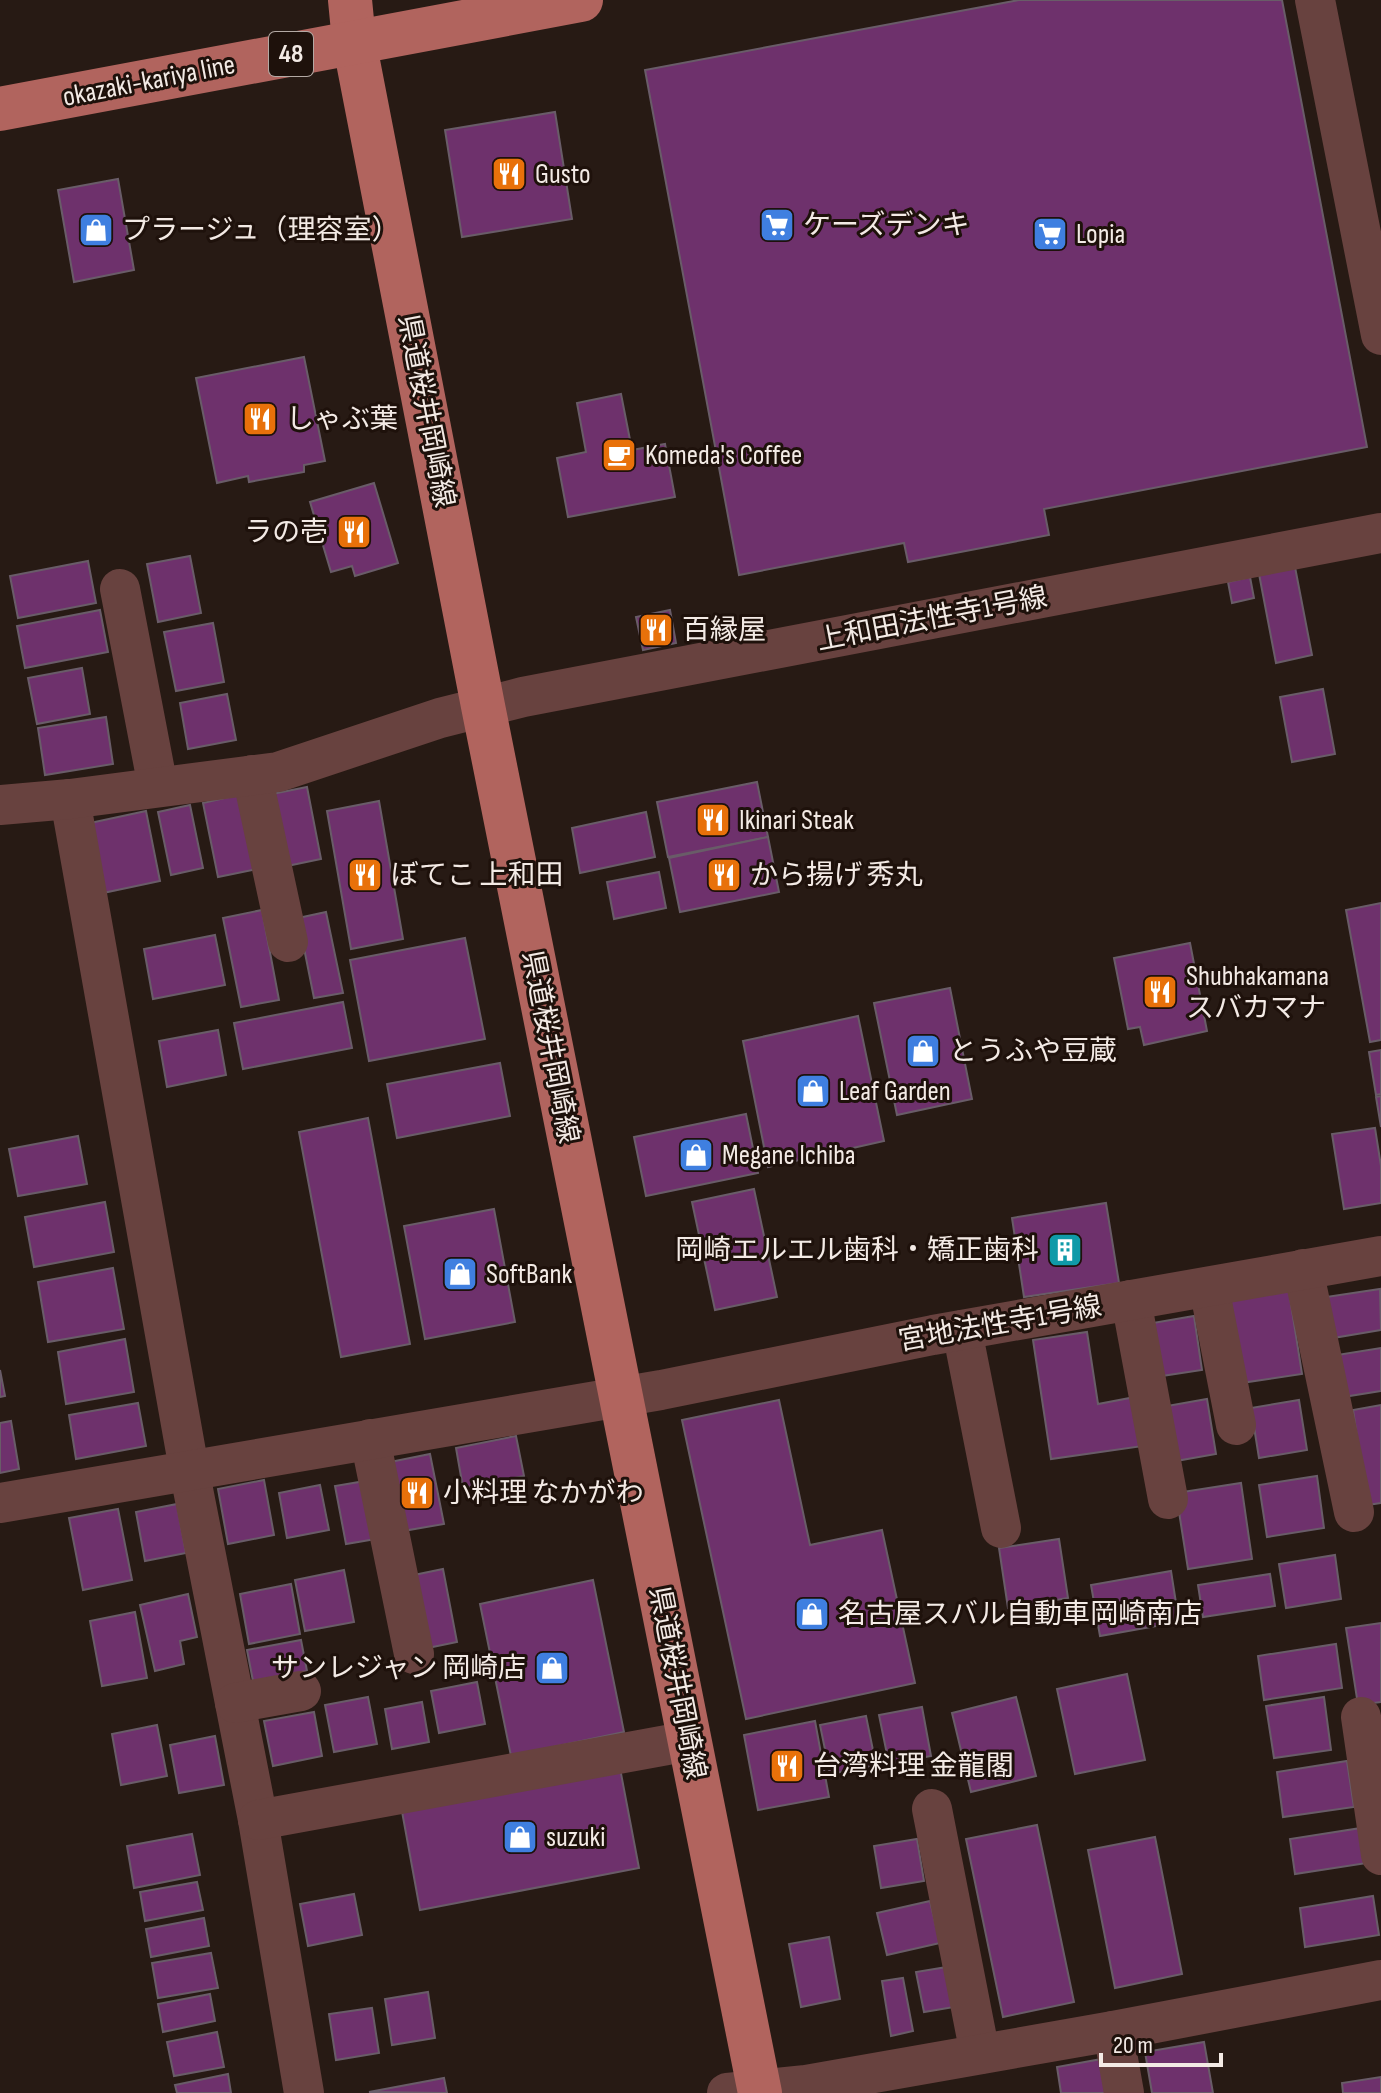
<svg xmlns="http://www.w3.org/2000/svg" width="1381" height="2093" viewBox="0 0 1381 2093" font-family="'Sofia Sans Condensed','Noto Sans JP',sans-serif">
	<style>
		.building { fill: #6e316c; stroke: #695c68; stroke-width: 2 }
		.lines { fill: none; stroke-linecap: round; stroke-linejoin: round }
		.minor { stroke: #68423f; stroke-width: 40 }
		.major { stroke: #b1645e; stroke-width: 44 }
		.labels { text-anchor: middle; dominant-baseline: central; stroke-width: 6; stroke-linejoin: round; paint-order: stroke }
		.shield { fill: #1e110b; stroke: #b3a9a4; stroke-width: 2 }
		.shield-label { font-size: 26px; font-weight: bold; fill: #f3eae5 }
		.street-label { font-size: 28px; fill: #f3eae5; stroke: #1e110b }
		.poi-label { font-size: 28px; fill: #f3eae5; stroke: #1e110b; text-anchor: start }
	</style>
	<rect width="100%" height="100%" fill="#271a14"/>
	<g class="building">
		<path d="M 1019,0 L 1282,0 L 1367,447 L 1044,509 L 1049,535 L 908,562 L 904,543 L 739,575 L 645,70 Z"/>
		<path d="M 555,112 L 572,219 L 462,237 L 445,130 Z"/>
		<path d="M 118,179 L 134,270 L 74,282 L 58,190 Z"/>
		<path d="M 304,357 L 325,461 L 304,465 L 304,472 L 249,482 L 248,476 L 217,483 L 196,378 Z"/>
		<path d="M 621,394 L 632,450 L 665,444 L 675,497 L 568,517 L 557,458 L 586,452 L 577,403 Z"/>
		<path d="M 374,483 L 398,563 L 355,576 L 352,566 L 331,572 L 310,502 Z"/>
		<path d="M 190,556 L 201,613 L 158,622 L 147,564 Z"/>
		<path d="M 88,561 L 96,603 L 18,618 L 10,576 Z"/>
		<path d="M 1295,567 L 1312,655 L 1276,663 L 1259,574 Z"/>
		<path d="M 1250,577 L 1254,598 L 1232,603 L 1228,582 Z"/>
		<path d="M 100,610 L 108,652 L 25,668 L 17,626 Z"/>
		<path d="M 670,610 L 676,643 L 643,650 L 636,617 Z"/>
		<path d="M 213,623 L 224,682 L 176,691 L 164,632 Z"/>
		<path d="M 82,668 L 90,714 L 37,724 L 28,678 Z"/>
		<path d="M 1323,689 L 1335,754 L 1292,762 L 1280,697 Z"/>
		<path d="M 227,694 L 236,740 L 188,749 L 180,703 Z"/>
		<path d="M 106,717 L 113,764 L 45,775 L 38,728 Z"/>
		<path d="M 757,782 L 768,837 L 668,857 L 657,802 Z"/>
		<path d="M 307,787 L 321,859 L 287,866 L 272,794 Z"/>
		<path d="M 242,794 L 257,869 L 218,877 L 203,803 Z"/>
		<path d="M 379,801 L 403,939 L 351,949 L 327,811 Z"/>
		<path d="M 190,805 L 203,868 L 171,875 L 158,812 Z"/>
		<path d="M 146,811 L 160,881 L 103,893 L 90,823 Z"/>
		<path d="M 646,812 L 655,857 L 580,873 L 572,828 Z"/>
		<path d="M 768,837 L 779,892 L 680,912 L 669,858 Z"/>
		<path d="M 659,872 L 666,908 L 614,919 L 607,882 Z"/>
		<path d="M 1381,903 L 1381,1040 L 1370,1042 L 1346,910 Z"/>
		<path d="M 262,910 L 279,1000 L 241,1007 L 223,918 Z"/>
		<path d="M 326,912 L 343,993 L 314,998 L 298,918 Z"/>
		<path d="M 215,935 L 225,985 L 153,999 L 144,949 Z"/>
		<path d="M 465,938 L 485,1039 L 369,1061 L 350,960 Z"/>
		<path d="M 1190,943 L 1207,1031 L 1144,1045 L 1140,1027 L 1128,1029 L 1114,958 Z"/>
		<path d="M 950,988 L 972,1099 L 897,1115 L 874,1003 Z"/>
		<path d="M 343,1002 L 352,1048 L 243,1069 L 234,1023 Z"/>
		<path d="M 858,1016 L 884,1141 L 768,1167 L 743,1041 Z"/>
		<path d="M 218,1030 L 226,1075 L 167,1087 L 159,1041 Z"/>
		<path d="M 1381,1050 L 1381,1094 L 1376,1095 L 1369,1052 Z"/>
		<path d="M 500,1063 L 510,1116 L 397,1138 L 387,1084 Z"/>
		<path d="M 1381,1096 L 1381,1127 L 1376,1097 Z"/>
		<path d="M 746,1114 L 758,1173 L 646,1196 L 634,1137 Z"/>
		<path d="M 368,1118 L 410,1344 L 341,1357 L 299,1132 Z"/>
		<path d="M 1375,1128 L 1381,1166 L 1381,1203 L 1344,1209 L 1332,1134 Z"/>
		<path d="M 78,1136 L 87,1184 L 18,1196 L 9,1149 Z"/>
		<path d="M 754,1189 L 777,1297 L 715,1310 L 692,1202 Z"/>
		<path d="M 105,1202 L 114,1252 L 34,1267 L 25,1217 Z"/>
		<path d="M 1106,1203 L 1119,1283 L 1024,1297 L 1012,1218 Z"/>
		<path d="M 494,1209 L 515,1322 L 425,1339 L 404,1226 Z"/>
		<path d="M 113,1268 L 124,1329 L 48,1342 L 38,1282 Z"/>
		<path d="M 1380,1289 L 1381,1330 L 1333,1338 L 1326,1297 Z"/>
		<path d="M 1289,1291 L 1302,1374 L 1241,1383 L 1229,1301 Z"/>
		<path d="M 1194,1316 L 1202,1370 L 1155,1377 L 1147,1324 Z"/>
		<path d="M 1087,1332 L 1098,1404 L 1135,1397 L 1143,1446 L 1051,1459 L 1033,1340 Z"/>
		<path d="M 125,1339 L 134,1392 L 66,1404 L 58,1352 Z"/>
		<path d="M 1381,1348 L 1381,1391 L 1343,1397 L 1337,1355 Z"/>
		<path d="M 0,1370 L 5,1396 L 0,1397 Z"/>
		<path d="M 1207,1399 L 1216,1454 L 1176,1461 L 1167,1406 Z"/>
		<path d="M 779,1400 L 810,1545 L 882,1530 L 915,1683 L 746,1719 L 682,1420 Z"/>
		<path d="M 1299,1400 L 1307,1450 L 1259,1458 L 1251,1408 Z"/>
		<path d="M 138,1403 L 146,1446 L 76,1459 L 69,1415 Z"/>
		<path d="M 1381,1405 L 1381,1503 L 1367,1505 L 1353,1410 Z"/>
		<path d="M 11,1421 L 19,1469 L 0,1473 L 0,1423 Z"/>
		<path d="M 516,1436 L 524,1476 L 463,1488 L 456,1448 Z"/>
		<path d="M 430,1454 L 444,1524 L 403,1531 L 390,1462 Z"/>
		<path d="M 1317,1476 L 1324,1528 L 1267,1537 L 1259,1485 Z"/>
		<path d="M 264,1480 L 274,1535 L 228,1544 L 218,1489 Z"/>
		<path d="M 371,1480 L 382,1538 L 346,1544 L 335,1486 Z"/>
		<path d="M 1241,1483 L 1252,1559 L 1188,1569 L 1176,1493 Z"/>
		<path d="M 320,1485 L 329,1530 L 287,1538 L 279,1493 Z"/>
		<path d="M 177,1504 L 186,1553 L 145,1561 L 136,1512 Z"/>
		<path d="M 118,1509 L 132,1580 L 83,1590 L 69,1518 Z"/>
		<path d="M 1059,1539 L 1068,1598 L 1008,1608 L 999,1548 Z"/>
		<path d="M 1335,1555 L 1341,1599 L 1286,1608 L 1279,1564 Z"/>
		<path d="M 443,1569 L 457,1642 L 418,1650 L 404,1577 Z"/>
		<path d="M 344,1570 L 354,1622 L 305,1631 L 295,1580 Z"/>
		<path d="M 1171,1571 L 1179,1622 L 1100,1636 L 1091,1585 Z"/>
		<path d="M 1270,1574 L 1275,1606 L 1203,1617 L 1198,1585 Z"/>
		<path d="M 593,1580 L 624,1732 L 511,1756 L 480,1604 Z"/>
		<path d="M 291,1584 L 300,1634 L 249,1644 L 240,1594 Z"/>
		<path d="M 188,1594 L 197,1637 L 180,1641 L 184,1664 L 155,1671 L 140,1605 Z"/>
		<path d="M 135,1612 L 147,1678 L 102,1686 L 90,1621 Z"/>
		<path d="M 1381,1623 L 1381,1702 L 1358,1705 L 1346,1628 Z"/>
		<path d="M 301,1640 L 307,1671 L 253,1681 L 247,1650 Z"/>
		<path d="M 1336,1644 L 1342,1688 L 1264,1700 L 1258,1656 Z"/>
		<path d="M 1127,1674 L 1145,1760 L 1075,1774 L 1057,1689 Z"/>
		<path d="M 477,1682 L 485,1724 L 439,1733 L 431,1691 Z"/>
		<path d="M 368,1697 L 377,1744 L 334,1752 L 325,1705 Z"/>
		<path d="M 1016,1697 L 1036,1776 L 971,1792 L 952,1713 Z"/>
		<path d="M 1324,1697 L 1331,1750 L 1274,1758 L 1266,1706 Z"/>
		<path d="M 422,1702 L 429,1742 L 392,1749 L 385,1709 Z"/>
		<path d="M 922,1707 L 931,1756 L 889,1764 L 879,1715 Z"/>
		<path d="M 314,1712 L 322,1756 L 273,1766 L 264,1721 Z"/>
		<path d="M 866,1716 L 876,1765 L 830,1774 L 820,1725 Z"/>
		<path d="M 815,1721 L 829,1797 L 758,1810 L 744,1735 Z"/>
		<path d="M 157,1725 L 167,1776 L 121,1785 L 112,1734 Z"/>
		<path d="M 215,1736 L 224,1785 L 179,1793 L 170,1745 Z"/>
		<path d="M 1347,1761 L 1354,1807 L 1283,1817 L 1277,1772 Z"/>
		<path d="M 619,1763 L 639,1868 L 420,1910 L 401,1806 Z"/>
		<path d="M 1037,1825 L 1074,2002 L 1003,2017 L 966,1839 Z"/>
		<path d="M 1361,1828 L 1367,1863 L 1295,1874 L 1290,1839 Z"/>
		<path d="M 192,1834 L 200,1875 L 134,1888 L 127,1846 Z"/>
		<path d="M 1155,1837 L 1182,1974 L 1115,1988 L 1088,1850 Z"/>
		<path d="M 917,1839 L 924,1881 L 881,1888 L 874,1846 Z"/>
		<path d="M 197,1882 L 203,1910 L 145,1921 L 140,1892 Z"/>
		<path d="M 354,1894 L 362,1935 L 308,1946 L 300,1904 Z"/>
		<path d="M 1373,1896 L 1379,1935 L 1305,1947 L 1300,1908 Z"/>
		<path d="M 930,1901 L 940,1943 L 887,1955 L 877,1913 Z"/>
		<path d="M 204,1918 L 209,1946 L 151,1957 L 146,1929 Z"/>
		<path d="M 829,1937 L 840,1999 L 801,2007 L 789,1944 Z"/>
		<path d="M 211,1953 L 218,1988 L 158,1998 L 152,1963 Z"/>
		<path d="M 953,1966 L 960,2006 L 924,2012 L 916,1972 Z"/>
		<path d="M 903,1978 L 913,2031 L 891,2036 L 882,1981 Z"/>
		<path d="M 428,1992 L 435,2038 L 392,2045 L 385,1999 Z"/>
		<path d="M 210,1994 L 215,2021 L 163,2032 L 158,2004 Z"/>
		<path d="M 372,2008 L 379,2053 L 336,2060 L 329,2014 Z"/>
		<path d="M 217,2032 L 224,2067 L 174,2076 L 167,2042 Z"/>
		<path d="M 1204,2042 L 1213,2093 L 1152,2093 L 1145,2052 Z"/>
		<path d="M 1107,2058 L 1114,2093 L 1061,2093 L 1057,2067 Z"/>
		<path d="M 228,2074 L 231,2093 L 177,2093 L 175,2085 Z"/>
		<path d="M 1381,2077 L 1381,2093 L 1343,2093 L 1342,2083 Z"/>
		<path d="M 444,2078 L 447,2093 L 369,2092 Z"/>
	</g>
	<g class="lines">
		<g class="minor">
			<path d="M 1315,0 L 1381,335"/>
			<path d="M 120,589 L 158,787"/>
			<path d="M 252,775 L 288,942"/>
			<path d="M 70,799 L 189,1469 L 258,1820 L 304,2093"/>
			<path d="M 0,805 L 70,799 L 278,772 L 440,718 L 523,697 L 1381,533"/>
			<path d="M 1303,1269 L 1354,1512"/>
			<path d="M 1209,1287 L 1236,1425"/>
			<path d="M 1131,1300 L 1168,1499"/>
			<path d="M 962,1330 L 1001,1528"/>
			<path d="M 370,1439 L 414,1654"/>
			<path d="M 0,1503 L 661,1390 L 933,1335 L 1381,1256"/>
			<path d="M 235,1703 L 301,1691"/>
			<path d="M 1361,1717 L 1381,1855"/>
			<path d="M 932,1809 L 980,2054"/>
			<path d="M 258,1820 L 689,1741"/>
			<path d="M 1113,2031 L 1124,2093"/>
			<path d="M 727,2093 L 806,2085 L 1113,2031 L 1381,1980"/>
		</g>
		<g class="major">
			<path d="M 350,0 L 354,41 L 483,706 L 760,2093"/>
			<path d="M 0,109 L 581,0"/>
		</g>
	</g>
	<defs>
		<g id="restaurant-square" transform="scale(1.8)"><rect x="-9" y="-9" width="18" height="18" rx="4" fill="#e8710a" stroke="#1e110b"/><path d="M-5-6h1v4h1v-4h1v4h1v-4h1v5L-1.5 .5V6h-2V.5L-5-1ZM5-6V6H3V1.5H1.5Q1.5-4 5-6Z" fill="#fff"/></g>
		<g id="supermarket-square" transform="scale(1.8)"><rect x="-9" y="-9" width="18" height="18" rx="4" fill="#3f7fe0" stroke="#1e110b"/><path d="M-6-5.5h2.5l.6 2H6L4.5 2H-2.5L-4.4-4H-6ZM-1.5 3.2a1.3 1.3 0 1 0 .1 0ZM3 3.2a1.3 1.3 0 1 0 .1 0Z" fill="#fff"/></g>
		<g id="shop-square" transform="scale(1.8)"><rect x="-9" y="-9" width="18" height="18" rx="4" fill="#3f7fe0" stroke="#1e110b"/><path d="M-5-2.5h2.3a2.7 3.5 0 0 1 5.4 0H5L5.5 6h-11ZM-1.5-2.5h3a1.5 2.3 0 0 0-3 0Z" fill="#fff"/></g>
		<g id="cafe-square" transform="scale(1.8)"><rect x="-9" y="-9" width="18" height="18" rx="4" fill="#e8710a" stroke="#1e110b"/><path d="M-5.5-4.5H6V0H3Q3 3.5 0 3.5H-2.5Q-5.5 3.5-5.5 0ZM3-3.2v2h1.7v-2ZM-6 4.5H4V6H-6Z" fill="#fff"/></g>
		<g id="building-square" transform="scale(1.8)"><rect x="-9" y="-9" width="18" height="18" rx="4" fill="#0f9aa8" stroke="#1e110b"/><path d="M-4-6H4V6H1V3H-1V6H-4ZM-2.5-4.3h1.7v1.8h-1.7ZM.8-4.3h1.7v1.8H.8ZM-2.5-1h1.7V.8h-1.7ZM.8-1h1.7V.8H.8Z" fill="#fff"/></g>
	</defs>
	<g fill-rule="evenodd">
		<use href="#restaurant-square" x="509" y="174"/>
		<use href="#supermarket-square" x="777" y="225"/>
		<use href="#shop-square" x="96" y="230"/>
		<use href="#supermarket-square" x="1050" y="234"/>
		<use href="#restaurant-square" x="260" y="419"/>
		<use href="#cafe-square" x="619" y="455"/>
		<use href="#restaurant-square" x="354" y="532"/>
		<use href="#restaurant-square" x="656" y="630"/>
		<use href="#restaurant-square" x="713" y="820"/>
		<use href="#restaurant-square" x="365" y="875"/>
		<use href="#restaurant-square" x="724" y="875"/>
		<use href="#restaurant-square" x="1160" y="992"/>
		<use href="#shop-square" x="923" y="1051"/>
		<use href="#shop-square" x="813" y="1091"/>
		<use href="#shop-square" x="696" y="1155"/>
		<use href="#building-square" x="1065" y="1250"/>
		<use href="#shop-square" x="460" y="1274"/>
		<use href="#restaurant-square" x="417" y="1493"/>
		<use href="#shop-square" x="812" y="1614"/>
		<use href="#shop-square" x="552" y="1668"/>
		<use href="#restaurant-square" x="787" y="1766"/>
		<use href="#shop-square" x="520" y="1837"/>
	</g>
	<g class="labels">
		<rect class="shield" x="269" y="32" width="44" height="44" rx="6"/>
		<g class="shield-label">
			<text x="291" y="54">48</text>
		</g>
		<g class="street-label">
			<text transform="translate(149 81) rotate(-11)">okazaki-kariya line</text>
			<text transform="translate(426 411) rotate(79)">県道桜井岡崎線</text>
			<text transform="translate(932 619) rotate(-11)">上和田法性寺1号線</text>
			<text transform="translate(550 1047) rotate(79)">県道桜井岡崎線</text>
			<text transform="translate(1000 1324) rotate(-10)">宮地法性寺1号線</text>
			<text transform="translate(677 1683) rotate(79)">県道桜井岡崎線</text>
		</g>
		<g class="poi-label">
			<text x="535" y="174">Gusto</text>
			<text x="803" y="225">ケーズデンキ</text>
			<text x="122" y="230">プラージュ（理容室）</text>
			<text x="1076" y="234">Lopia</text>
			<text x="286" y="419">しゃぶ葉</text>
			<text x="645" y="455">Komeda's Coffee</text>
			<text x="328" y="532" text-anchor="end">ラの壱</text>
			<text x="682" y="630">百縁屋</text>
			<text x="739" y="820">Ikinari Steak</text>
			<text x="391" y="875">ぼてこ 上和田</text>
			<text x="750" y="875">から揚げ 秀丸</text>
			<text x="1186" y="976">Shubhakamana<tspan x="1186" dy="32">スバカマナ</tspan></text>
			<text x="949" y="1051">とうふや豆蔵</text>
			<text x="839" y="1091">Leaf Garden</text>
			<text x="722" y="1155">Megane Ichiba</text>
			<text x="1039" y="1250" text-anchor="end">岡崎エルエル歯科・矯正歯科</text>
			<text x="486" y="1274">SoftBank</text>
			<text x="443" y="1493">小料理 なかがわ</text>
			<text x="838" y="1614">名古屋スバル自動車岡崎南店</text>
			<text x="526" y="1668" text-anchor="end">サンレジャン 岡崎店</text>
			<text x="813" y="1766">台湾料理 金龍閣</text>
			<text x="546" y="1837">suzuki</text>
		</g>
	</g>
	<path d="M1101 2053v12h120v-12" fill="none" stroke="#f3eae5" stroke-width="4"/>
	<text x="1113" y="2053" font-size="24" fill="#f3eae5" stroke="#1e110b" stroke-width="6" paint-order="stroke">20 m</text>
</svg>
